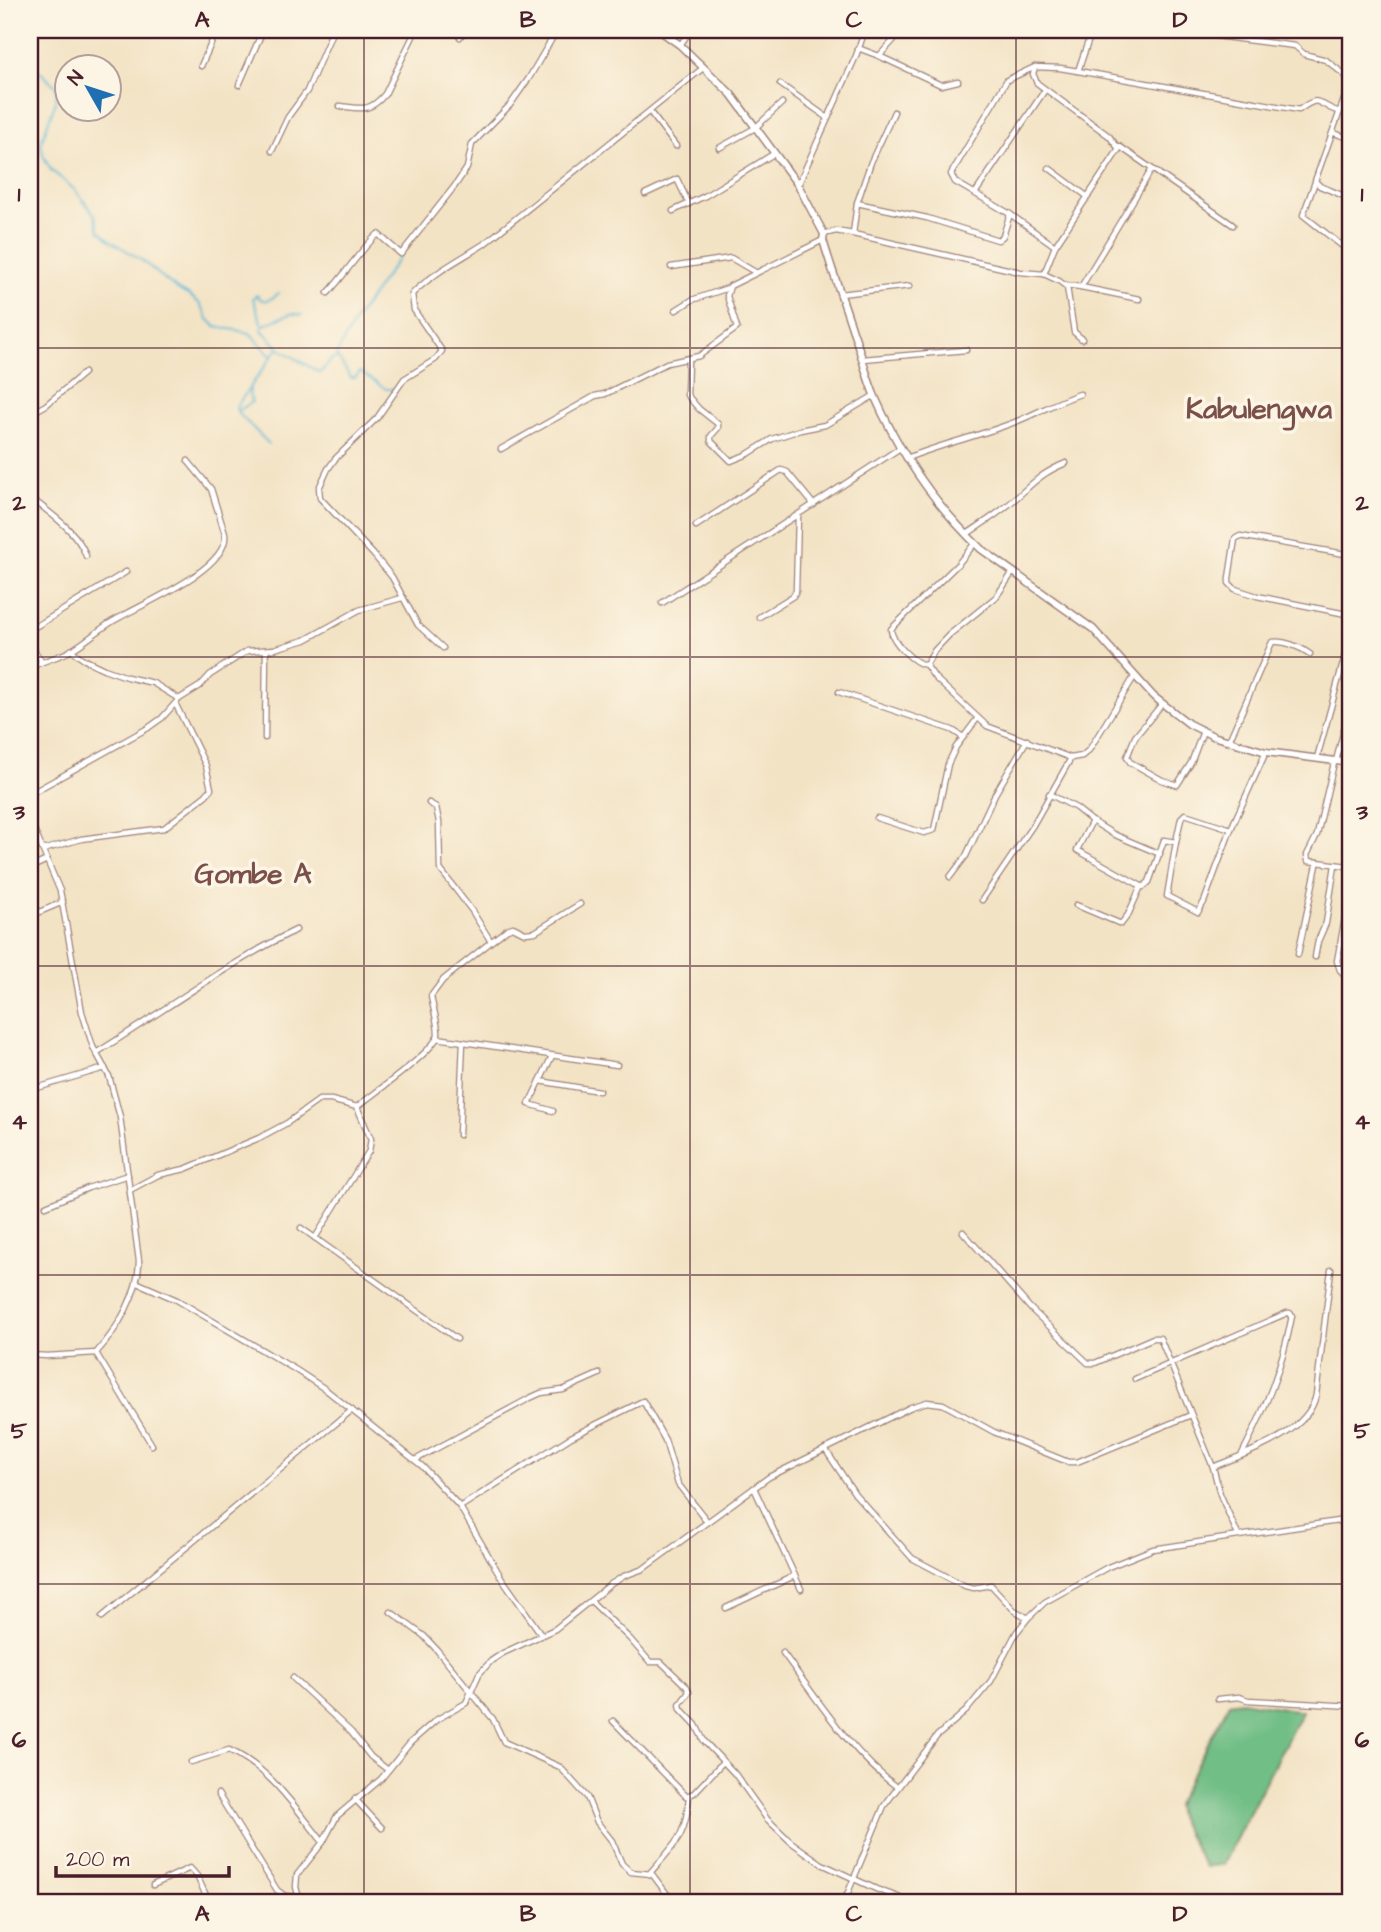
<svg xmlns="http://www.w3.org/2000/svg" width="1381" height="1932" viewBox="0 0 1381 1932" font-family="'Architects Daughter',sans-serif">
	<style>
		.forest { fill: #71be86; stroke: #5e6e58; stroke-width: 2 }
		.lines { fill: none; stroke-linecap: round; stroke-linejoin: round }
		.stream { stroke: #55b4d3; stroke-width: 2 }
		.minor-casing { stroke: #9e8178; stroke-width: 7 }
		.tertiary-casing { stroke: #9e8178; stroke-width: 9 }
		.minor { stroke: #fff; stroke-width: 4.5 }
		.tertiary { stroke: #fff; stroke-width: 6 }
		.grid { fill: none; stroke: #4a1f2b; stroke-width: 2; stroke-opacity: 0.55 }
		.labels { text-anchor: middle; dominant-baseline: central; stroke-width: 7; stroke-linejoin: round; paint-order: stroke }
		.quarter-label { font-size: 28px; font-weight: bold; fill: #7c504a; stroke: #fcf5e5 }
		.neatline { fill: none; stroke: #4a1f2b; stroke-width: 2.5 }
		.grid-label { font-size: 23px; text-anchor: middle; font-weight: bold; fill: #4a1f2b }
	</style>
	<rect width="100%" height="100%" fill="#fcf5e5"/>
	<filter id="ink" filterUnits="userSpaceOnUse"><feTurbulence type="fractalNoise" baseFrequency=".0143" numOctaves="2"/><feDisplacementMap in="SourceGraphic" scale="14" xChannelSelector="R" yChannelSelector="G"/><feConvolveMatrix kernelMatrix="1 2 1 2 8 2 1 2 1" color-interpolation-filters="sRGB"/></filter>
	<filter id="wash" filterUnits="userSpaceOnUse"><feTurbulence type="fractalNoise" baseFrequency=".00686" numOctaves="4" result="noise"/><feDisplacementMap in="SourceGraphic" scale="28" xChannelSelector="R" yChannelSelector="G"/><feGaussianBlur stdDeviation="1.57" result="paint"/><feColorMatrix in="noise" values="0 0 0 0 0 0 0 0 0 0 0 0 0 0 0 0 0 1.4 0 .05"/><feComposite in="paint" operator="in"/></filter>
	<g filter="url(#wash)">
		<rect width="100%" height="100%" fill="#f3e3c5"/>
		<path class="forest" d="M 1241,1701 L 1302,1711 L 1223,1864 L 1205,1867 L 1178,1817 L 1176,1805 L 1229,1703 Z"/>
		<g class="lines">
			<g class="stream">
				<path d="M 30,63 L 57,87 L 55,104 L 41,142 L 43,155 L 51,170 L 75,190 L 95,215 L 99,230 L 111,241 L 140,259 L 177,289 L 190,296 L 200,304 L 208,319 L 215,326 L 250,333 L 271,356"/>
				<path d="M 302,315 C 299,315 295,313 291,314 C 286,315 268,323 262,326 L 262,330 L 280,349 L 320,373 L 332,359 L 338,358 L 336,355 L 355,320 L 400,256"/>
				<path d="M 262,325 L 253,298 L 257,295 C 263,305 272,299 279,293"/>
				<path d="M 338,358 L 351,378 L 355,378 L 360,372 L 386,389 L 393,389"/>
				<path d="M 250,389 L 249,394 L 252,402 L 238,411 L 238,413 L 269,444"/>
				<path d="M 238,413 L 236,407 L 278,348"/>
			</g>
		</g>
	</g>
	<g filter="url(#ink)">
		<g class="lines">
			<g class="minor-casing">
				<g id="minor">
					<path d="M 1092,30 L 1078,71 L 1299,110 C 1322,93 1315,105 1340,112"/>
					<path d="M 1182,30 L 1223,37 L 1295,46 L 1304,54 L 1326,60 L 1351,80"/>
					<path d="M 460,37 L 465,30"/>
					<path d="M 680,45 L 691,30"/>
					<path d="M 858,48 L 879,56 L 903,30"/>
					<path d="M 879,56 L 941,85 L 958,81"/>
					<path d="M 201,66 L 217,30"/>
					<path d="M 1035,67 L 1033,74 L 1037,83 L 1109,136 L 1119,149 L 1055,246 L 1044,274"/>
					<path d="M 1351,80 L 1315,181 L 1320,186 L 1351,199"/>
					<path d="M 780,84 L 828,118"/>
					<path d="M 239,85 L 263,30"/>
					<path d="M 340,106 C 362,109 370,112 385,94 L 416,30"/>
					<path d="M 650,112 L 676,146"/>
					<path d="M 1334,133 L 1351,139"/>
					<path d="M 1119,146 L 1233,225"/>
					<path d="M 719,148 L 755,128 L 782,103"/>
					<path d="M 272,151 L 288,117 L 307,91 L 333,30"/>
					<path d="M 1049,168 L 1088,197"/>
					<path d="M 1315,182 L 1303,215 L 1351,253"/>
					<path d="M 798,185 L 856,56 L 865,30"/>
					<path d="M 976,192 L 1045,90"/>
					<path d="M 645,194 L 677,179 L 689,204"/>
					<path d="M 857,203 L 871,162 L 894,112"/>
					<path d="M 673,211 L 705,196 L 775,153"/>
					<path d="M 824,234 L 836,231 L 853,234 L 1020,272 L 1044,274 L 1059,281 L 1067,287 L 1074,332 L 1082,339"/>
					<path d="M 853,234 L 857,203 L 927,218 L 998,240 L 1003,236 L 1010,214"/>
					<path d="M 1055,246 L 1010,214 L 955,182 L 951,174 L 1007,80 L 1035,67 L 1060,68 L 1078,71"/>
					<path d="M 671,267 L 731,258 L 755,272"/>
					<path d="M 1066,285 L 1081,287 L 1152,169"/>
					<path d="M 1081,287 L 1139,299"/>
					<path d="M 328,293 C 346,274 358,252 378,234 L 401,254 L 454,187 L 467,168 L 472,144 L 510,105 L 529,78 L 557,30"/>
					<path d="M 840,294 L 910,286"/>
					<path d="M 676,310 L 692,300 L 728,288"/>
					<path d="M 863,359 L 966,350"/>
					<path d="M 688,360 L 687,395 L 699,409 L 718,424 L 718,428 L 711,436 L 711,441 L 731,461 L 748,454 L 772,439 L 800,430 L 825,425 L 875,395"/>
					<path d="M 30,414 L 46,405 L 84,373"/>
					<path d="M 501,449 L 595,396 L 605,394 L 667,363 L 699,356 L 737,328 L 727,296 L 730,286 L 823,240"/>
					<path d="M 907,458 C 944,443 984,435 1020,420 C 1041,411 1059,401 1080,394"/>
					<path d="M 30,497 C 49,513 78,531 86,556"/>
					<path d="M 696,526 L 781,470 L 787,472 L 814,505"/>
					<path d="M 967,534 C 980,525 995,516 1008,505 C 1031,486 1037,475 1066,463"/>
					<path d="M 1351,555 L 1240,536 L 1235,539 L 1229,578 L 1229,583 L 1235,589 L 1257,596 L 1351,615"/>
					<path d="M 1013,572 L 996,597 L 949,635 L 934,651 L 926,665 L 935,678 L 987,726 L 1071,758 L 1082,756 L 1089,750 L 1134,677"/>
					<path d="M 662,603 L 900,448"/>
					<path d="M 759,617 L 793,596 L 796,591 L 798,516"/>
					<path d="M 30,630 L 126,572"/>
					<path d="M 30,643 L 41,661"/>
					<path d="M 443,648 L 418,625 L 392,577 L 373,554 L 320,498 L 319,488 L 328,469 L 335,459 L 377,418 L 404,379 L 436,359 L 442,351 L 414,310 L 412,294 C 433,273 459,260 484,244 L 703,68"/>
					<path d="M 71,650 L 83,659 L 104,669 L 127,677 L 153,683 L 179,699"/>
					<path d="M 926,665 C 914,664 891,641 891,629 L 958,564 L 975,543"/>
					<path d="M 30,668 C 43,660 57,658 70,651 C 84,643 96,632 110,623 C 136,606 230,570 225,534 L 211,489 L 188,461"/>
					<path d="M 839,692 L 952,730 L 963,737"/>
					<path d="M 1162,704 L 1135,737 L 1127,757 L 1130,762 L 1162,780 L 1177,785 L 1191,763 L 1203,731"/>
					<path d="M 265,738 L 266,650"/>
					<path d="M 1229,741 L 1272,642 C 1284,640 1300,647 1310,654"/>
					<path d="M 1317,758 L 1351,634"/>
					<path d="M 1336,761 L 1351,702"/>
					<path d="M 30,794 L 148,728 L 162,718 L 179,699 L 200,686 L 210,675 L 247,651 L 274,649 L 305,640 L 359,610 L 402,598"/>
					<path d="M 1049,794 L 1076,808 L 1092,821 L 1077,850 L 1143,887 L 1149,882 L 1164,840 L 1176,842 L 1181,818 L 1185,814 L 1231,829"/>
					<path d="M 429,803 L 436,807 L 439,822 L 440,869 L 472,911 L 490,940"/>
					<path d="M 877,818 L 924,833 L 934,830 L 948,764 L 956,747 L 977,719"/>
					<path d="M 30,820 L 60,891 L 82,1012 L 93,1047 L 109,1076 L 120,1117 L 139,1261 C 139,1293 118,1329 96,1353 L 47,1356 L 30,1355"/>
					<path d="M 1092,821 L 1113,834 L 1160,854"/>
					<path d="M 1176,842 L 1167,896 L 1198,912 L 1204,902 L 1231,829 L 1266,752"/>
					<path d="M 43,850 L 81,839 L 164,828 L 206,795 L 211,789 L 206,766 L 176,705"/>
					<path d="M 1317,862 L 1348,866 L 1351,869"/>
					<path d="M 30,868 L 47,860"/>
					<path d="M 950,877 L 966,856 L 995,794 L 1027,740"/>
					<path d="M 1351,886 L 1337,961 L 1340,970 L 1351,981"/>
					<path d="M 982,900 L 1033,825 L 1071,758"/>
					<path d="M 1076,905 L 1121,924 L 1128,915 L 1141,886"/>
					<path d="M 30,916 L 63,902"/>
					<path d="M 1298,954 L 1317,865 L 1317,862 L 1308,861 L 1307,855 L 1317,835 L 1334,763 L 1332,762"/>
					<path d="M 1315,957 L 1318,941 L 1326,923 L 1335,865"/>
					<path d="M 437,1038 L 617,1065"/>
					<path d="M 96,1053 C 163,1012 226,964 296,930"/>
					<path d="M 552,1056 L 529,1104 L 553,1111"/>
					<path d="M 540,1081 L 599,1091"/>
					<path d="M 30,1090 L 105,1068"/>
					<path d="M 357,1107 C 372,1094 436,1051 438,1034 C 438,1022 433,1009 431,996 L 443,980 L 507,929 L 513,927 L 525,933 L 535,932 L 580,904"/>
					<path d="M 459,1135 L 463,1042"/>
					<path d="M 130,1190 L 158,1175 L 185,1169 L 259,1138 L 287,1123 L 319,1100 L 331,1100 L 357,1107"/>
					<path d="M 46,1206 L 88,1188 L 128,1175"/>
					<path d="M 301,1228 L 457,1339"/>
					<path d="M 963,1232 L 1031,1309 L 1088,1363 L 1095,1363 L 1153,1338 L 1160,1338 L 1213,1467 L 1220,1494 L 1238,1535"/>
					<path d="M 315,1238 L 369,1151 L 371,1139 L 357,1107"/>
					<path d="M 138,1283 L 177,1300 L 296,1370 L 325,1389 L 422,1466 L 460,1507 L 501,1577 L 541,1634"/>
					<path d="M 96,1353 L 152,1445"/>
					<path d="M 1135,1379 L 1287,1313 L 1290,1313 L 1292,1316 C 1282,1368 1266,1407 1242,1454"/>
					<path d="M 825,1449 L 855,1494 L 912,1558 L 965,1586 L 974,1588 L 991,1585 L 1014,1610 L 1028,1618"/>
					<path d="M 415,1460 L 530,1398 L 541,1393 L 563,1390 L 599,1374"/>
					<path d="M 1213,1467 C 1246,1453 1308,1434 1316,1395 L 1331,1270"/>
					<path d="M 754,1488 L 801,1589"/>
					<path d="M 460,1507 L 571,1437 L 643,1401 L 665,1440 L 678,1484 L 707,1521"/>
					<path d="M 591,1601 L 630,1639 L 650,1662 L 661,1662 L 687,1687 L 689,1692 L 680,1704 L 681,1709 L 696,1725 L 704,1741 L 735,1774 L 767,1819 L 791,1842 L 822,1864 L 876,1889 L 912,1902"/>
					<path d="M 726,1608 L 794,1576"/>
					<path d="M 391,1612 L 424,1636 L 437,1650 L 493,1719 L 504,1742 L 560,1767 L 587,1797 L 597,1822 L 612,1841 L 622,1864 L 631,1872 L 652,1874 L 673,1902"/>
					<path d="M 102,1617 L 352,1410"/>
					<path d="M 30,1643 L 33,1647"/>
					<path d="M 783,1653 C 818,1700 850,1752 897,1787"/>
					<path d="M 293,1678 L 351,1732 L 371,1757 L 388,1770"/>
					<path d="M 1218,1699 L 1239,1697 L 1248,1700 L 1351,1706"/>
					<path d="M 613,1721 L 686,1796 L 694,1793 L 723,1762"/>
					<path d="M 191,1762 L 229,1750 C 269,1767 296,1809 323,1842"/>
					<path d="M 218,1794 L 277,1890 L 285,1896 L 298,1897"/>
					<path d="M 355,1799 L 382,1828"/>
					<path d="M 649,1874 C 676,1843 686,1838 689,1796"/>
					<path d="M 153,1885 L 190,1868 L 197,1876 L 209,1902"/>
					<path d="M 300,1902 L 296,1887 L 297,1875 L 323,1842 L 337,1816 L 381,1779 L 411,1742 L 436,1720 L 466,1703 L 479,1674 L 491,1661 L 503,1653 L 555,1629 L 611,1584 L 624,1576 L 643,1569 L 769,1477 L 911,1407 L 927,1402 L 943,1404 L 994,1432 L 1068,1462 L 1077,1462 L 1191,1415"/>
					<path d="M 844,1902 L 884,1806 L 937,1736 L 966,1711 L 991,1681 L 1016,1633 L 1028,1618 L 1045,1602 L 1108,1567 L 1153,1549 L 1351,1519"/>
				</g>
			</g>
			<g class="tertiary-casing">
				<path id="tertiary" d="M 659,30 L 680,45 L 731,94 L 798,185 L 824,234 L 823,240 C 832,271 843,300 853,331 C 861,352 866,376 875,397 C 900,454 936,506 981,549 L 1093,629 L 1153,696 L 1189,724 L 1213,736 L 1266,752 L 1351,763"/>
			</g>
			<use href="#minor" class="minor"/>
			<use href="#tertiary" class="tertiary"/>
		</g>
	</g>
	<path class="grid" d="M 364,30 L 364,1902M 690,30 L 690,1902M 1016,30 L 1016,1902M 30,348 L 1351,348M 30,657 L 1351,657M 30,966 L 1351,966M 30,1275 L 1351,1275M 30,1584 L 1351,1584"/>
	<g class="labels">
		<g class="quarter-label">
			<text x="1259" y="409">Kabulengwa</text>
			<text x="253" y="874">Gombe A</text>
		</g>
	</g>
	<rect width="1381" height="1932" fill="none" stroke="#fcf5e5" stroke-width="77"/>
	<g transform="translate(88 88) rotate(309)"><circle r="33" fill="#fcf5e5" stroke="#b59f9b" stroke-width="2"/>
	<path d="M0-5L12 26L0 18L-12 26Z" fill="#1f6fb2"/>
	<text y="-10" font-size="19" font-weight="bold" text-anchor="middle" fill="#4a1f2b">N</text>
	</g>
	<path d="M56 1866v10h173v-10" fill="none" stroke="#4a1f2b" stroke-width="3.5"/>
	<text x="66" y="1866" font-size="21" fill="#4a1f2b" stroke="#fcf5e5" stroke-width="5" paint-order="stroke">200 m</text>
	<rect x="38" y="38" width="1304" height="1856" class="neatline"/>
	<g class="grid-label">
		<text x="202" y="27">A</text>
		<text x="528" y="27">B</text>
		<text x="854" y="27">C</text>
		<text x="1180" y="27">D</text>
		<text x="19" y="201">1</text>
		<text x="1362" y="201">1</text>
		<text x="19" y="510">2</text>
		<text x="1362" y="510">2</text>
		<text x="19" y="819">3</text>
		<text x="1362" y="819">3</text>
		<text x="19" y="1129">4</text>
		<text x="1362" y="1129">4</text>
		<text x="19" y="1438">5</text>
		<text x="1362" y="1438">5</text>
		<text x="19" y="1747">6</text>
		<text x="1362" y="1747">6</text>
		<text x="202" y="1921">A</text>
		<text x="528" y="1921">B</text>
		<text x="854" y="1921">C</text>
		<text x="1180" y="1921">D</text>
	</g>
</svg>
